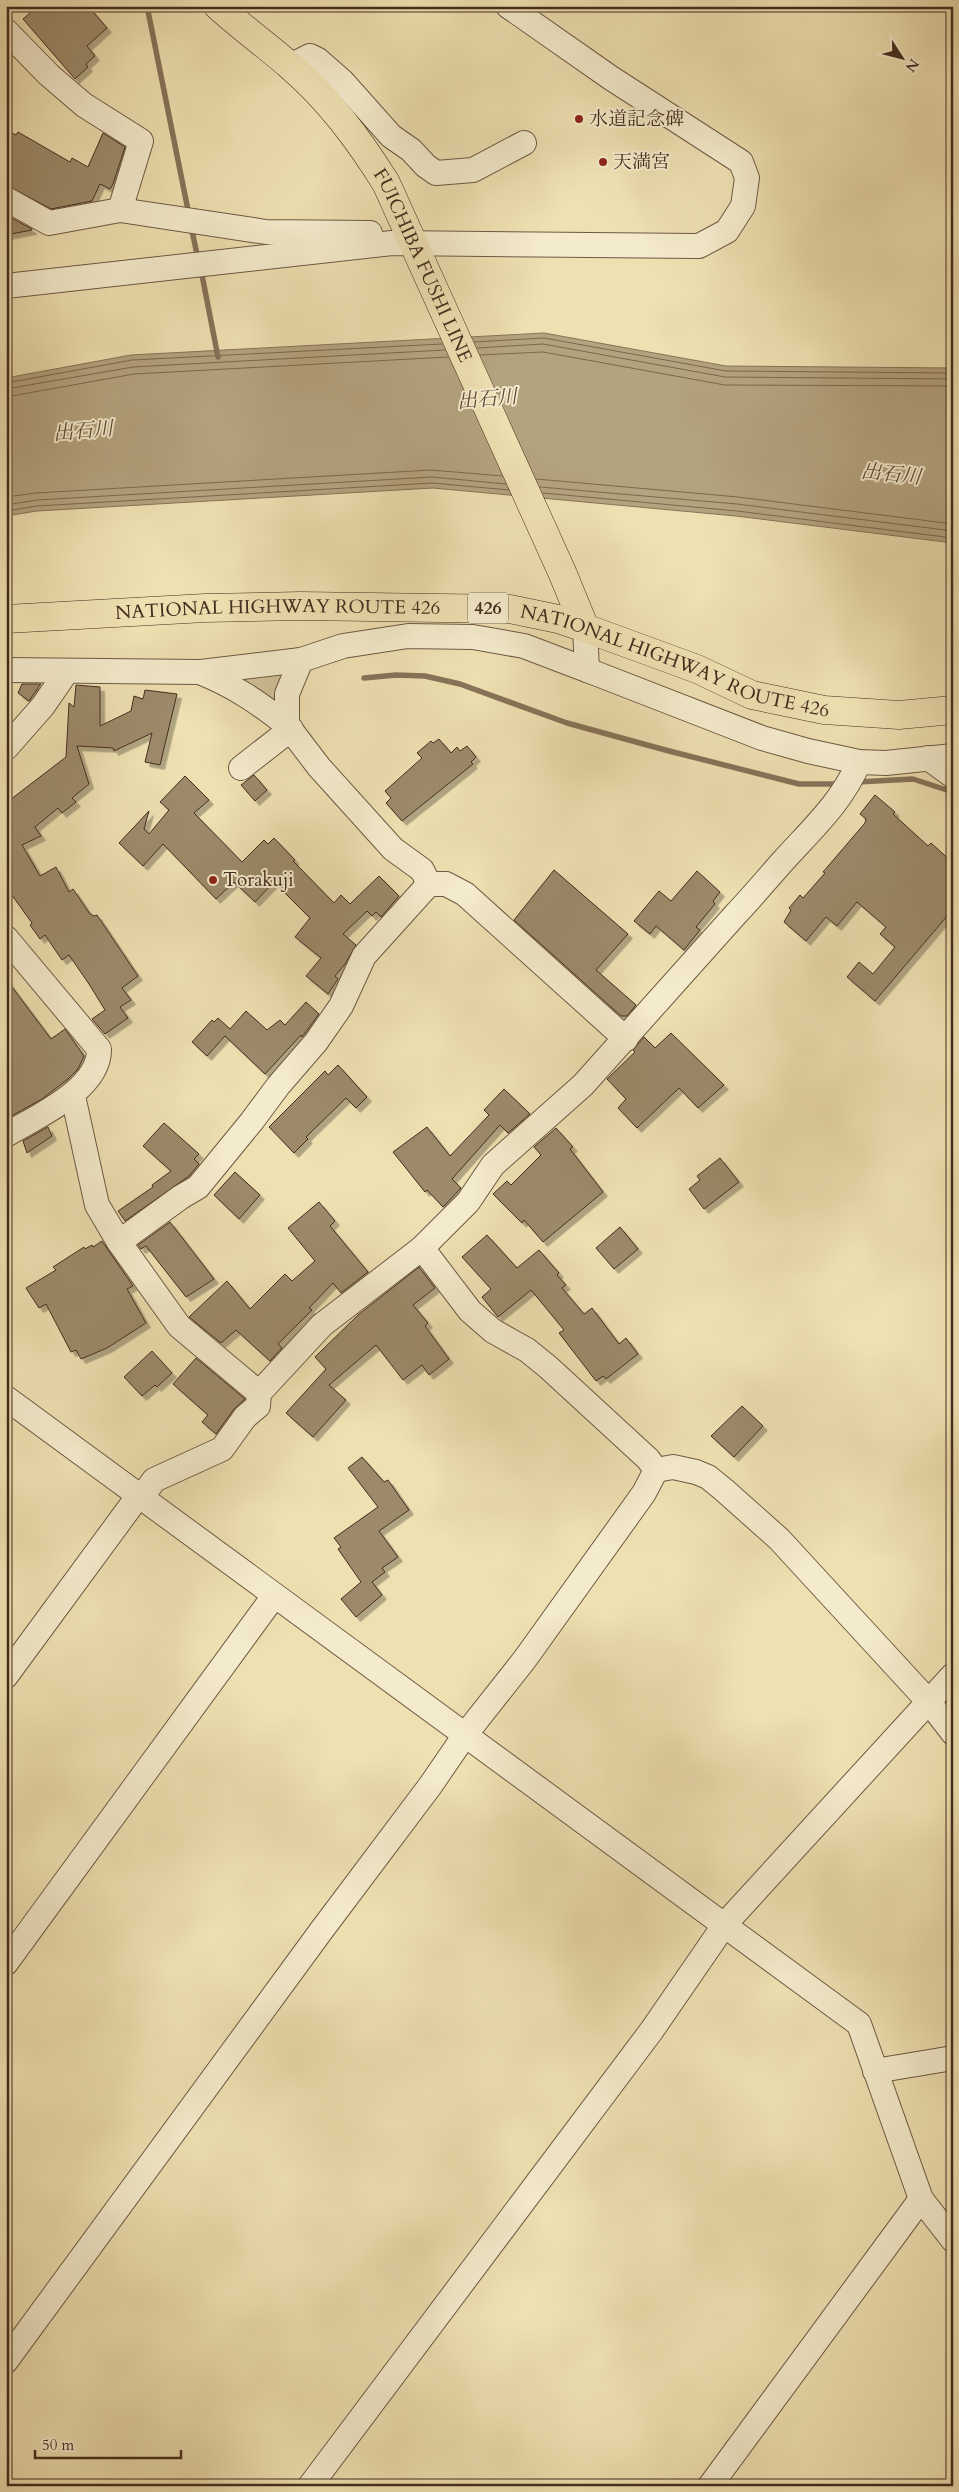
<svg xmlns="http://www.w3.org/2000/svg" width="959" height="2492" viewBox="0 0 959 2492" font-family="Cardo,'Noto Serif JP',serif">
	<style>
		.green { fill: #d1c198; stroke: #8a765c }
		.water { fill: #b4a37f; stroke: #877359 }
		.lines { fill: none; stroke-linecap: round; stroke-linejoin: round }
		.shore { stroke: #7c684f; stroke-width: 1 }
		.stream { stroke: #877359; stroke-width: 5.5 }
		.building { fill: #9c8a6b; stroke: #442c1f; filter: url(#shadow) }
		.minor-casing { stroke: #6e5944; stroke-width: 26 }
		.major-casing { stroke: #442c1f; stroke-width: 29 }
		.highway-casing { stroke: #442c1f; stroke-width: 29 }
		.minor { stroke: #f4ebcc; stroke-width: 24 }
		.major { stroke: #eee0b1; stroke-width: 28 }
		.highway { stroke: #eee0b1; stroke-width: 28 }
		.poi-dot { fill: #8f2418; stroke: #f4ebcc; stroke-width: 2 }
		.labels { text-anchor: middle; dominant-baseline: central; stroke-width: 4; stroke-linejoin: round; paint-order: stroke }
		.shield { fill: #f4ebcc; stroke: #796553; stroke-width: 1 }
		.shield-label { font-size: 18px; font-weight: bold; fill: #442c1f }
		.poi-label { font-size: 19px; fill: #442c1f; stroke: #f4ebcc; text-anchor: start }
		.street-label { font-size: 19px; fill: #442c1f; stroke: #f4ebcc }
		.water-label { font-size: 20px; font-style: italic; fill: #604a37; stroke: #f4ebcc }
	</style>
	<defs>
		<filter id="shadow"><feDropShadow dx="4.5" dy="4.5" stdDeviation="0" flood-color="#0004"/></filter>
	</defs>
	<rect width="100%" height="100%" fill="#eee0b1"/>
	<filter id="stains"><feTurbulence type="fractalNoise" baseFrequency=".004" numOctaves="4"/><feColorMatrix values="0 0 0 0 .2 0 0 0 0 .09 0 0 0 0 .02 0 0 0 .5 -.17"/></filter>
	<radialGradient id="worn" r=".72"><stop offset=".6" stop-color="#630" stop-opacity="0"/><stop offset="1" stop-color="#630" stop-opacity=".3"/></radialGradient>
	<path class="green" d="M 284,670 L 280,708 L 226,675 Z"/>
	<path class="water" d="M 544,333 L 726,366 L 953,368 L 953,543 L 736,516 L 433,488 L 37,511 L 6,516 L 6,378 L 131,355 Z"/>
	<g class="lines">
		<g class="shore">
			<path d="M 474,342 L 544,338 L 726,371 L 953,373"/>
			<path d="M 477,348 L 543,344 L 725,377 L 953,379"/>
			<path d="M 480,355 L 543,352 L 725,385 L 953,386"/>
			<path d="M 6,383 L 132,360 L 442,344"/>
			<path d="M 6,389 L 133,367 L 445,350"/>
			<path d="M 6,397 L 134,374 L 448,357"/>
			<path d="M 536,479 L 738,497 L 953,524"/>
			<path d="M 540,487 L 737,504 L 953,531"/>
			<path d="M 543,493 L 737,511 L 953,538"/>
			<path d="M 6,497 L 36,493 L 431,470 L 502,476"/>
			<path d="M 6,505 L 37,500 L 432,477 L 506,484"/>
			<path d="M 6,511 L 37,506 L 432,483 L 509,490"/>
		</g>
		<g class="stream">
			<path d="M 147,6 L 189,215"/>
			<path d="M 191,226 L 198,259"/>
			<path d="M 201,270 L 218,357"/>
			<path d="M 364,678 L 396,675 L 425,676 L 460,684 L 567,723 L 669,751 L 799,784 L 841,784"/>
			<path d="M 857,782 L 913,779 L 953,792"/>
		</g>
	</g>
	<g class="building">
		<path d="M 38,6 L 88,6 L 107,28 L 87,46 L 95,56 L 86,64 L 88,67 L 75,79 L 23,19 Z"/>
		<path d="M 6,130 L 16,135 L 18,132 L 70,162 L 72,158 L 88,167 L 103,133 L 125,147 L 113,184 L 110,189 L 100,184 L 92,201 L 51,209 L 6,185 Z"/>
		<path d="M 6,215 L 32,229 L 32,230 L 6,235 Z"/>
		<path d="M 22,684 L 41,684 L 29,701 L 18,693 Z"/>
		<path d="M 76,685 L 100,687 L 100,726 L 131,711 L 134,696 L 143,699 L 145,690 L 177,694 L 160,765 L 145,762 L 152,733 L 114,751 L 113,748 L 77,746 L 89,784 L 72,798 L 76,802 L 62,813 L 58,808 L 35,827 L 41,836 L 22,845 L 40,876 L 56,867 L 69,892 L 73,889 L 90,914 L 94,916 L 97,915 L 138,976 L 122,988 L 131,1000 L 120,1007 L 128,1018 L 105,1034 L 92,1019 L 105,1010 L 89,984 L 69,955 L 62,960 L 45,935 L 40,939 L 30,925 L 32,923 L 6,887 L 6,803 L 66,757 L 69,703 L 74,707 Z"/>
		<path d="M 439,739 L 451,753 L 457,747 L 460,751 L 467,746 L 476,757 L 471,762 L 473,764 L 402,821 L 386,803 L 391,798 L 385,791 L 422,758 L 417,753 L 431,741 L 433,743 Z"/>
		<path d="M 254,775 L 267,790 L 255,801 L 241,785 Z"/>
		<path d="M 185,776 L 209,800 L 194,813 L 242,862 L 264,840 L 268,844 L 274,838 L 295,860 L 293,861 L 334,903 L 341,895 L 350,904 L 379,876 L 399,896 L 381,917 L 376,912 L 372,916 L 367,911 L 343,934 L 356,945 L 345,964 L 335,976 L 338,979 L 328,994 L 306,976 L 321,958 L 295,937 L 310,918 L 274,882 L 255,902 L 234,882 L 216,899 L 163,844 L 143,866 L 119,843 L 149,811 L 144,829 L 149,834 L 169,810 L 160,802 Z"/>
		<path d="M 875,795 L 895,812 L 893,814 L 928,846 L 931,843 L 953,863 L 953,909 L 875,1001 L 847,977 L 859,962 L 873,974 L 895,947 L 880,934 L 886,927 L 857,902 L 837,926 L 826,917 L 806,941 L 784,922 L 791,910 L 789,908 L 800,895 L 803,898 L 825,873 L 823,872 L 865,823 L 866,819 L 860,814 Z"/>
		<path d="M 554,870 L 628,934 L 596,970 L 636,1005 L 627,1016 L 621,1016 L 514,920 Z"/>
		<path d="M 697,871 L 720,892 L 713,901 L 715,904 L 696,927 L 700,930 L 684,950 L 656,926 L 650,934 L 634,921 L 659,891 L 671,901 Z"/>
		<path d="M 6,979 L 51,1039 L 65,1029 L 84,1056 L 78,1069 L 68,1079 L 42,1099 L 6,1119 Z"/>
		<path d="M 306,1002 L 319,1014 L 302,1037 L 301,1035 L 265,1074 L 225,1036 L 207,1056 L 192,1042 L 212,1020 L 214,1022 L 218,1018 L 230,1029 L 246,1011 L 267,1030 L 280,1020 L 285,1025 Z"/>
		<path d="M 671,1033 L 724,1085 L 698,1108 L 679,1088 L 637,1128 L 618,1108 L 626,1099 L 607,1079 L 635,1052 L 633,1050 L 644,1037 L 655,1048 Z"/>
		<path d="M 338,1065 L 367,1097 L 356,1108 L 346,1098 L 306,1137 L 308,1139 L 294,1153 L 269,1127 L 325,1071 L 328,1075 Z"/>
		<path d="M 504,1089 L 530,1114 L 508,1133 L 500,1125 L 452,1179 L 461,1188 L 443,1207 L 427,1190 L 425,1192 L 393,1152 L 427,1127 L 450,1156 L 489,1115 L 484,1110 Z"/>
		<path d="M 164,1123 L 199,1154 L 194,1159 L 199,1164 L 189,1176 L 125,1221 L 118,1211 L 153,1187 L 152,1185 L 171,1171 L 143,1146 Z"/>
		<path d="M 48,1127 L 52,1136 L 27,1153 L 23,1141 Z"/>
		<path d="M 556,1128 L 573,1147 L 570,1149 L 603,1192 L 543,1242 L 524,1220 L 522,1223 L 493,1194 L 507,1181 L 511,1185 L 541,1155 L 534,1147 Z"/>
		<path d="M 720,1158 L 739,1182 L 704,1209 L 689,1189 L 700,1180 L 697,1176 Z"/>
		<path d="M 235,1172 L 260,1195 L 239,1219 L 214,1195 Z"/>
		<path d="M 319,1202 L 335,1221 L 330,1226 L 368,1272 L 341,1293 L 333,1283 L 309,1308 L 312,1310 L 278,1344 L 282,1348 L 270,1361 L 236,1330 L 221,1343 L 189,1317 L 227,1281 L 250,1309 L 285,1274 L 292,1281 L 315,1261 L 288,1228 Z"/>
		<path d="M 170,1222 L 214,1279 L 186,1297 L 146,1246 L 141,1249 L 138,1245 Z"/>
		<path d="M 620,1227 L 638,1249 L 614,1269 L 596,1248 Z"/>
		<path d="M 487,1235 L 517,1268 L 539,1250 L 559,1273 L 557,1275 L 566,1285 L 562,1288 L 584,1314 L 592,1308 L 619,1344 L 626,1338 L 638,1354 L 606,1379 L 603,1376 L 596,1381 L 559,1333 L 564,1330 L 531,1290 L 498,1317 L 482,1297 L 491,1289 L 462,1257 Z"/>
		<path d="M 102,1241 L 133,1286 L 127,1289 L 146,1323 L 107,1348 L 81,1359 L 76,1350 L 71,1352 L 46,1304 L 39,1308 L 26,1288 L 56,1270 L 53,1267 L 84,1247 L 85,1249 L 92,1245 L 93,1247 Z"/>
		<path d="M 419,1267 L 435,1288 L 413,1305 L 428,1323 L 425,1326 L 449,1359 L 429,1375 L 422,1365 L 403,1380 L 376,1345 L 329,1385 L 346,1400 L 313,1437 L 286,1413 L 326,1369 L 315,1357 L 358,1315 Z"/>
		<path d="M 152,1351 L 172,1373 L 157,1387 L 155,1385 L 142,1396 L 124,1377 Z"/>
		<path d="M 196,1358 L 245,1399 L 234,1409 L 216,1434 L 202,1422 L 208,1415 L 173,1384 Z"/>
		<path d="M 742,1406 L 763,1426 L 734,1457 L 711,1436 Z"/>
		<path d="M 362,1457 L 384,1482 L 388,1480 L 409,1510 L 379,1531 L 398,1557 L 382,1568 L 385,1572 L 372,1582 L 382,1595 L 356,1617 L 341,1599 L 361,1582 L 338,1549 L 341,1547 L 334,1538 L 378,1507 L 348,1468 Z"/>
	</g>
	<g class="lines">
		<g class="minor-casing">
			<g id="minor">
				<path d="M 6,31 L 49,75 L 84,105 L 141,141 L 120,210"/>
				<path d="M 290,66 L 310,56 L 318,60 L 342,81 L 391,136 L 411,150 L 426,166 L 436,173 L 473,170 L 524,143"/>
				<path d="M 6,199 L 49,223 L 120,210 L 266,232 L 370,233"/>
				<path d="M 6,286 L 392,243 L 699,246 L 727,231 L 743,206 L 747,178 L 741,162 L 611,78 L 508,6"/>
				<path d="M 301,660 L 287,694 L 287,725 L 319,767 L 393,849 L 422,870 L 429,884"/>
				<path d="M 6,670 L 201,672 L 301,660 L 343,646 L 408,636 L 473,637 L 524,646 L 587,670 L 585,628"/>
				<path d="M 587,670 L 762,738 L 808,751 L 859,762 L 886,763 L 953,756"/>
				<path d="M 202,673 C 236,687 259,703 287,725"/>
				<path d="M 6,748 L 43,706 L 67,671"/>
				<path d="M 928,758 L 953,776"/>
				<path d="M 241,768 L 291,729"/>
				<path d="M 6,938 L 99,1049 C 100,1089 36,1117 6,1135"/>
				<path d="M 73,1096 L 97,1205 L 119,1242 L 181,1197 L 198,1187 L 252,1121 L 278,1086 L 316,1042 L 341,1006 L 364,956 L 429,884 L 446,884 L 465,894 L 626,1039"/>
				<path d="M 119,1242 L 179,1326 L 259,1393"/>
				<path d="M 422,1248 L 470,1311 L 493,1331 L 527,1350 L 548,1367 L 648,1459 L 656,1470"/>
				<path d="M 6,1398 L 859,2024 L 921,2199 L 953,2240"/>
				<path d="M 656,1470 L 673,1467 L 696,1472 L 708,1477 L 724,1490 L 779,1539 L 929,1702 L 953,1733"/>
				<path d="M 142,1497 L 154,1480 L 222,1449 L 245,1417 L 258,1406 L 259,1393 L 322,1325 L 422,1248 L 468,1202 L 493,1165 L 583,1085 L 735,915 C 752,897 767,879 784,860 C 812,829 842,802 859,762"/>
				<path d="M 6,1676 L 139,1495"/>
				<path d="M 6,1963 L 274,1596"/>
				<path d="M 875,2071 L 953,2058"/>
				<path d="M 6,2361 L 321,1931 L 430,1786 L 465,1735 L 525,1659 L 644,1493 L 656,1470"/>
				<path d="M 310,2486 L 652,2030 L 725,1924 L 953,1675"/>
				<path d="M 710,2486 L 921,2199"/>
			</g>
		</g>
		<g class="major-casing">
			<g id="major">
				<path id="s1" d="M 218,6 C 241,27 266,45 289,65 C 329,99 359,140 386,183 L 562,572 L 585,628"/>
			</g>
		</g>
		<g class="highway-casing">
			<g id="highway">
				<path id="s2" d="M 6,619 L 205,608 L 301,606 L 510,609 L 558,619 L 585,628 L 697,669 L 752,695 L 824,710 L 899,715 L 953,710"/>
			</g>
		</g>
		<use href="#minor" class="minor"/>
		<use href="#major" class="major"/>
		<use href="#highway" class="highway"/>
	</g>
	<g class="poi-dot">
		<circle cx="579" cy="119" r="5"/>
		<circle cx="603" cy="162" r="5"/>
		<circle cx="213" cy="880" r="5"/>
	</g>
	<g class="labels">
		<rect class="shield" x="468" y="592.5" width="40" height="31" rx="4"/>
		<g class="shield-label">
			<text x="488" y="608">426</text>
		</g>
		<g class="poi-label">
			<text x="589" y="119">水道記念碑</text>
			<text x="613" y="162">天満宮</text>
			<text x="223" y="880">Torakuji</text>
		</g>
		<g class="street-label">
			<text stroke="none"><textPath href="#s1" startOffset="336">FUICHIBA FUSHI LINE</textPath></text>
			<text stroke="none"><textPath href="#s2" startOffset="272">NATIONAL HIGHWAY ROUTE 426</textPath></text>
			<text stroke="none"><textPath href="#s2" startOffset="678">NATIONAL HIGHWAY ROUTE 426</textPath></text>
		</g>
		<g class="water-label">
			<text transform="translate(487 399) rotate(-5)">出石川</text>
			<text transform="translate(83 431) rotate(-5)">出石川</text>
			<text transform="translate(891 474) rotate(6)">出石川</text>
		</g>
	</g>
	<rect width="959" height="2492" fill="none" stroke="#eee0b1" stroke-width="25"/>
	<rect x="8" y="8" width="944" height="2477" fill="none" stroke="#442c1f" stroke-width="2.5"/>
	<rect x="12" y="12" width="934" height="2467" fill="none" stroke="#442c1f"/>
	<g transform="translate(902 58) rotate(126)" stroke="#f4ebcc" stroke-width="4" paint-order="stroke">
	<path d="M0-4L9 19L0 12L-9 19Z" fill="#442c1f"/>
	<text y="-8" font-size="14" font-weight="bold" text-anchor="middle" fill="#442c1f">N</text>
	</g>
	<path d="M35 2450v8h146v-8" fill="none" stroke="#442c1f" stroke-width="2.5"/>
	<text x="42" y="2450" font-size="15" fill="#442c1f" stroke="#f4ebcc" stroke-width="4" paint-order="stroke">50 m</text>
	<rect width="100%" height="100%" filter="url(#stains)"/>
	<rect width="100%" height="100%" fill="url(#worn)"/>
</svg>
